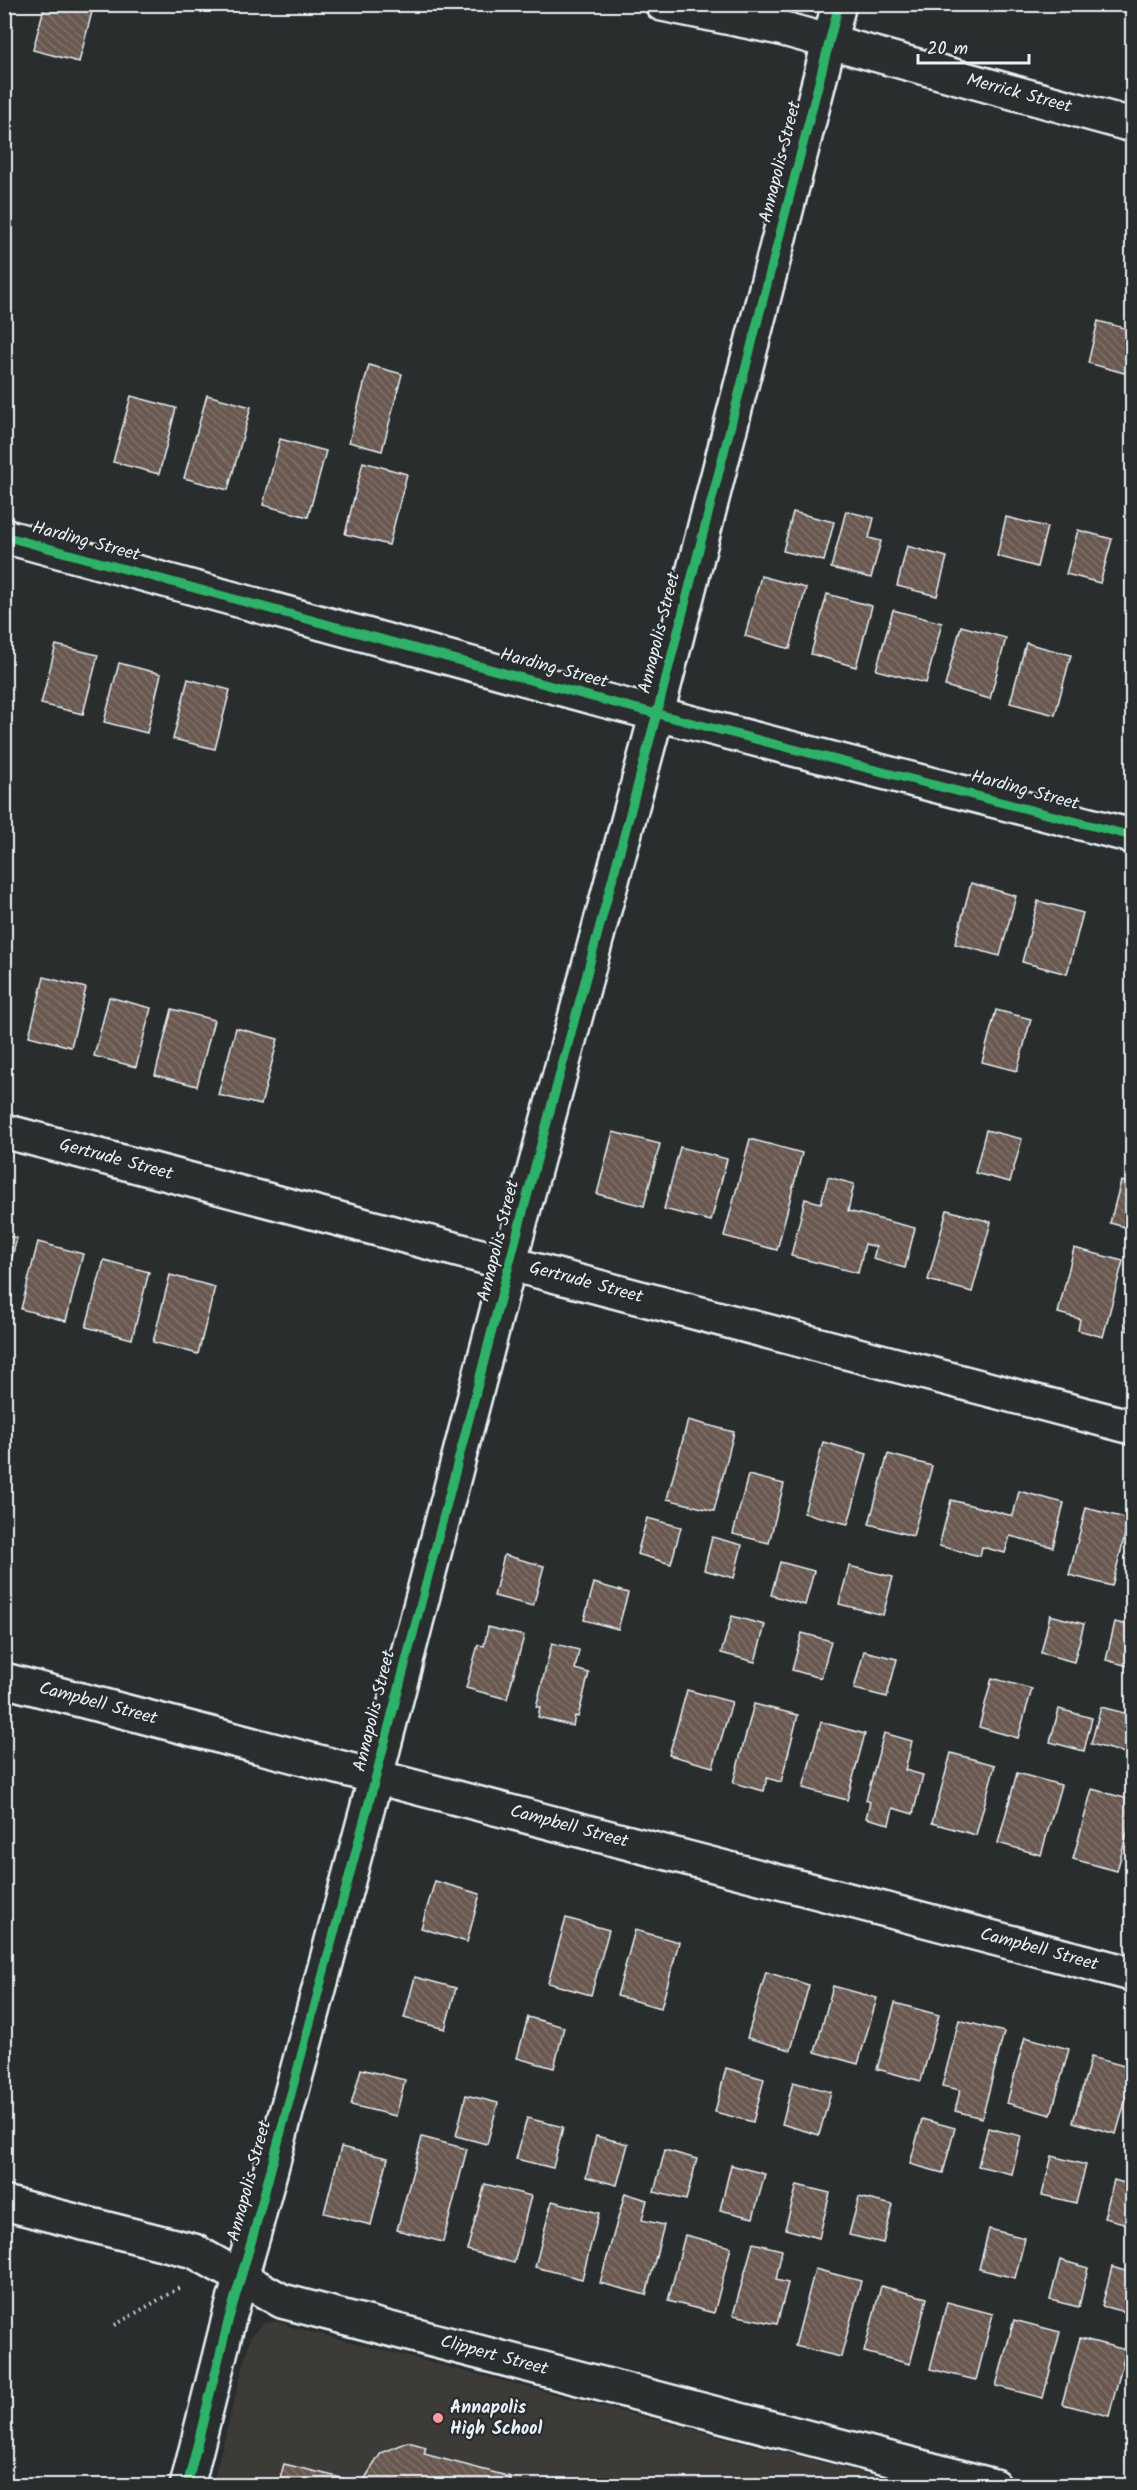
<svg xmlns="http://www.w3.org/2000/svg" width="1137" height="2490" viewBox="0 0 1137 2490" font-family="Kalam,sans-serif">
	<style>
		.built { fill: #3d3a38 }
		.building { fill: url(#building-back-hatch); stroke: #e8f1f8; stroke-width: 1.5 }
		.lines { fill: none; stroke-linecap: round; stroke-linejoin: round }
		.minor-casing { stroke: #e8f1f8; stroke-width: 38 }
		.path { stroke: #e8f1f8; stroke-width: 4; stroke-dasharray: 1.5 4.5; stroke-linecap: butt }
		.minor { stroke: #2a2d2e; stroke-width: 33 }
		.cycleway-casing { stroke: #2a2d2e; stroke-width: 13 }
		.cycleway { stroke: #2db169; stroke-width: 9 }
		.poi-dot { fill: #ff9aa2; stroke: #2a2d2e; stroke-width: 2 }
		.labels { text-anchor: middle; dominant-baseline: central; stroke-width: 4.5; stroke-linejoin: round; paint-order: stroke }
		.street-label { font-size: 18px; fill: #e8f1f8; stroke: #2a2d2e }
		.poi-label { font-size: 18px; font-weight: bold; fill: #e8f1f8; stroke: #2a2d2e; text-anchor: start }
	</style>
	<defs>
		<pattern id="building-back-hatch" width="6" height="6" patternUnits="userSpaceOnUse" patternTransform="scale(1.5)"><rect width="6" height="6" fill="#685950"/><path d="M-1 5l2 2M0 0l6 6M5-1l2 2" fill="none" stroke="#7e716a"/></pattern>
	</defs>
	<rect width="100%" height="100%" fill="#2a2d2e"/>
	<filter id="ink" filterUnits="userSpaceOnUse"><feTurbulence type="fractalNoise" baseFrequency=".0167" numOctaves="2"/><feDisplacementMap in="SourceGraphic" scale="12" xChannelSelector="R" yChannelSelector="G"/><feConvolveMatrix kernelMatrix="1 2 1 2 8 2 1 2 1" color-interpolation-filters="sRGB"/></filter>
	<g filter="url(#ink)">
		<path class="built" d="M 277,2321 L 292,2327 L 910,2485 L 212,2486 L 251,2336 L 264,2323 Z"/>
		<g class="building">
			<path d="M 45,4 L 94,4 L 79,62 L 33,50 Z"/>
			<path d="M 1098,321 L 1132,330 L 1132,356 L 1128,374 L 1088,363 Z"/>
			<path d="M 369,365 L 402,374 L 382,451 L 349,442 Z"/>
			<path d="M 207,395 L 251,407 L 228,490 L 184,478 Z"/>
			<path d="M 131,396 L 176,408 L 159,474 L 113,462 Z"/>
			<path d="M 280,439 L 326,451 L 308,517 L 263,505 Z"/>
			<path d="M 363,462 L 407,474 L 389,545 L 345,534 Z"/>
			<path d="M 846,511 L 874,518 L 869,538 L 881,541 L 871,578 L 831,568 Z"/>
			<path d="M 793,512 L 834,522 L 824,561 L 783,551 Z"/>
			<path d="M 1006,517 L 1047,527 L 1037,567 L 997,556 Z"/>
			<path d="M 1078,530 L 1112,539 L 1100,583 L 1066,574 Z"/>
			<path d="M 907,546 L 947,557 L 937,596 L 897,586 Z"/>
			<path d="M 761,576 L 806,588 L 790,649 L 745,636 Z"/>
			<path d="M 827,594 L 872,606 L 856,667 L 811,654 Z"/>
			<path d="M 893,610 L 942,623 L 926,683 L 876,670 Z"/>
			<path d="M 961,626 L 1006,638 L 990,699 L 945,686 Z"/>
			<path d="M 1026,643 L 1071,655 L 1055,715 L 1010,703 Z"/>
			<path d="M 56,645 L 98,655 L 83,714 L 41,704 Z"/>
			<path d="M 119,663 L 161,674 L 147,733 L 104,722 Z"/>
			<path d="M 188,679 L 230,690 L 215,749 L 173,739 Z"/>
			<path d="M 971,883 L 1016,896 L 1000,956 L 955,944 Z"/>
			<path d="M 1038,901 L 1083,913 L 1067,974 L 1022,962 Z"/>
			<path d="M 44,977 L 86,988 L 71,1047 L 29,1036 Z"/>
			<path d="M 109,997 L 151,1008 L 136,1067 L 94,1056 Z"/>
			<path d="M 172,1009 L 214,1020 L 197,1086 L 155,1075 Z"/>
			<path d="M 996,1010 L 1031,1019 L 1017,1071 L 982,1062 Z"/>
			<path d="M 236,1028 L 278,1039 L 261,1105 L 218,1095 Z"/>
			<path d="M 986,1130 L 1022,1139 L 1010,1182 L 975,1173 Z"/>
			<path d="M 613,1132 L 660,1144 L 644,1206 L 597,1194 Z"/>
			<path d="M 750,1139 L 802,1153 L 777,1250 L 724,1236 Z"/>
			<path d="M 680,1147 L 727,1159 L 711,1221 L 664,1209 Z"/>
			<path d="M 828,1177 L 854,1184 L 848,1211 L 915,1228 L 905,1268 L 873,1259 L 876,1247 L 865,1244 L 858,1273 L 791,1256 L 805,1199 L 821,1203 Z"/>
			<path d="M 1121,1181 L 1132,1184 L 1132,1229 L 1110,1223 Z"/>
			<path d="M 947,1210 L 991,1222 L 972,1292 L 928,1280 Z"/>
			<path d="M 4,1235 L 17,1238 L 4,1287 Z"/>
			<path d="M 38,1242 L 83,1254 L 66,1321 L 21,1309 Z"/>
			<path d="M 1074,1248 L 1123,1261 L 1103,1337 L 1078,1330 L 1080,1319 L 1058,1313 Z"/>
			<path d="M 104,1260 L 149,1272 L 132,1339 L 86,1327 Z"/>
			<path d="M 170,1275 L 215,1287 L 198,1354 L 153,1342 Z"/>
			<path d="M 1132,1302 L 1132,1332 L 1126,1330 Z"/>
			<path d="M 688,1420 L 734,1432 L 714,1511 L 667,1499 Z"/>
			<path d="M 823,1442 L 867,1454 L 848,1524 L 804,1513 Z"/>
			<path d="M 888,1454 L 932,1466 L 913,1536 L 869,1524 Z"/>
			<path d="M 748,1475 L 784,1484 L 769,1543 L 733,1534 Z"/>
			<path d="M 1019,1491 L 1064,1503 L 1053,1547 L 1010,1536 L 1005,1553 L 982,1547 L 980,1556 L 939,1546 L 951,1500 L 1013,1516 Z"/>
			<path d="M 1086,1508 L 1129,1519 L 1112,1586 L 1069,1575 Z"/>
			<path d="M 647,1518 L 681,1527 L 671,1564 L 637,1554 Z"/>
			<path d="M 712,1537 L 742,1545 L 734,1578 L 704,1570 Z"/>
			<path d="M 504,1555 L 544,1566 L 533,1606 L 494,1596 Z"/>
			<path d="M 780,1562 L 814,1571 L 805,1605 L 771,1595 Z"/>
			<path d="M 849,1566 L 893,1577 L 883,1615 L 839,1604 Z"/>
			<path d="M 594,1583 L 628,1593 L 618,1629 L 584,1620 Z"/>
			<path d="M 1050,1615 L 1084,1624 L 1074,1662 L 1041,1653 Z"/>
			<path d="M 732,1616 L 765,1625 L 755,1662 L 721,1653 Z"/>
			<path d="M 1115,1622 L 1132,1626 L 1132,1667 L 1106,1660 Z"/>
			<path d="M 488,1627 L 524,1636 L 507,1699 L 466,1688 L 478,1645 L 484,1646 Z"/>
			<path d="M 802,1633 L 831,1641 L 821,1678 L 792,1670 Z"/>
			<path d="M 552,1643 L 579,1650 L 575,1669 L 589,1673 L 578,1717 L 575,1716 L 573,1726 L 538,1717 L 540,1707 L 536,1707 Z"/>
			<path d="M 864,1651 L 897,1659 L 887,1697 L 854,1689 Z"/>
			<path d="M 992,1678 L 1032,1689 L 1018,1738 L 979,1727 Z"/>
			<path d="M 687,1690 L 732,1702 L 713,1767 L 669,1755 Z"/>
			<path d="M 754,1704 L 798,1715 L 781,1782 L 767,1778 L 764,1791 L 733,1783 Z"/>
			<path d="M 1101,1707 L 1132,1715 L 1125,1753 L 1091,1744 Z"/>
			<path d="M 1059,1709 L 1092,1718 L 1084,1751 L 1050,1742 Z"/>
			<path d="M 821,1722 L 865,1734 L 847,1800 L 803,1788 Z"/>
			<path d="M 884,1733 L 912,1741 L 905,1770 L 923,1775 L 913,1814 L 893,1808 L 889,1824 L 866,1818 L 870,1802 L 866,1800 Z"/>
			<path d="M 951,1753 L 995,1765 L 976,1835 L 932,1823 Z"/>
			<path d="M 1017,1773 L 1061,1785 L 1041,1855 L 998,1843 Z"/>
			<path d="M 1092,1789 L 1132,1800 L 1132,1815 L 1117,1871 L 1073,1859 Z"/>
			<path d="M 435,1881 L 480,1894 L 467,1942 L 421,1928 Z"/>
			<path d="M 566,1918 L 609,1930 L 591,1995 L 548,1983 Z"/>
			<path d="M 635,1930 L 679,1942 L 661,2008 L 617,1996 Z"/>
			<path d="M 766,1972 L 809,1985 L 791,2050 L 747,2038 Z"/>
			<path d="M 415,1977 L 456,1988 L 445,2029 L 404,2018 Z"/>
			<path d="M 833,1986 L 877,1998 L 858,2064 L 815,2052 Z"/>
			<path d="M 895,2003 L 939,2015 L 921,2081 L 877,2069 Z"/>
			<path d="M 528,2017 L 564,2027 L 554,2068 L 517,2058 Z"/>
			<path d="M 959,2020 L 1004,2032 L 982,2118 L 955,2111 L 960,2090 L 942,2086 Z"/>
			<path d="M 1025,2037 L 1069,2049 L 1051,2115 L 1007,2103 Z"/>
			<path d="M 1091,2057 L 1132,2068 L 1132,2078 L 1116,2134 L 1073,2122 Z"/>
			<path d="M 726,2068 L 764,2079 L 753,2122 L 715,2112 Z"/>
			<path d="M 361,2069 L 405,2080 L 396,2116 L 351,2105 Z"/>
			<path d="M 793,2082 L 831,2092 L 819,2135 L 782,2124 Z"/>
			<path d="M 466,2095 L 498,2103 L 487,2144 L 456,2136 Z"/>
			<path d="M 527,2118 L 563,2127 L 553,2168 L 516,2159 Z"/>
			<path d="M 922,2119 L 955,2128 L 943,2173 L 910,2164 Z"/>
			<path d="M 988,2128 L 1021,2136 L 1012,2174 L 978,2166 Z"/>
			<path d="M 596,2136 L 628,2144 L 617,2185 L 586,2177 Z"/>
			<path d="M 422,2137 L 467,2149 L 443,2242 L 397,2230 Z"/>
			<path d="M 341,2147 L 388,2158 L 371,2225 L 324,2213 Z"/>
			<path d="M 665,2150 L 697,2159 L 686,2200 L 654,2192 Z"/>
			<path d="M 1052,2156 L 1086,2165 L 1076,2203 L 1042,2195 Z"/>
			<path d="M 731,2165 L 765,2174 L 753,2218 L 720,2210 Z"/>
			<path d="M 1114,2180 L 1132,2185 L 1132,2225 L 1104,2218 Z"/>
			<path d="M 485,2184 L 531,2196 L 514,2263 L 467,2250 Z"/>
			<path d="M 797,2185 L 830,2193 L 819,2238 L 785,2229 Z"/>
			<path d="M 625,2193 L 647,2200 L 642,2220 L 664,2225 L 646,2295 L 600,2283 Z"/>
			<path d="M 859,2197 L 893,2205 L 883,2243 L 849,2235 Z"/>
			<path d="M 552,2201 L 599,2213 L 582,2279 L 535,2267 Z"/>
			<path d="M 989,2229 L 1025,2238 L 1015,2278 L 979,2269 Z"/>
			<path d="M 685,2235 L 731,2247 L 714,2313 L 668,2301 Z"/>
			<path d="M 753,2243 L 782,2250 L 776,2280 L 788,2283 L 777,2324 L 733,2315 Z"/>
			<path d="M 1060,2260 L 1088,2268 L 1079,2307 L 1050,2300 Z"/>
			<path d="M 1112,2267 L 1132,2273 L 1132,2314 L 1102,2306 Z"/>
			<path d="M 815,2269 L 861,2281 L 841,2357 L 795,2346 Z"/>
			<path d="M 881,2286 L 927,2298 L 910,2364 L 864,2352 Z"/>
			<path d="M 947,2302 L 993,2314 L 976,2380 L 930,2369 Z"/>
			<path d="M 1014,2320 L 1060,2332 L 1043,2398 L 996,2386 Z"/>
			<path d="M 1080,2338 L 1126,2350 L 1109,2416 L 1062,2404 Z"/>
			<path d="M 408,2442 L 426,2447 L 424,2454 L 511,2477 L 509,2486 L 278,2486 L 284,2464 L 362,2483 L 381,2453 Z"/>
		</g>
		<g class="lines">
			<g class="minor-casing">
				<g id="minor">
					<path d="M 662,4 L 780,28 L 1132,125"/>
					<path d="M 4,536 L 603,700 L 1132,836"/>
					<path d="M 4,1131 L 1132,1427"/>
					<path d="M 4,1680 L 1132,1974"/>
					<path d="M 4,2203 L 194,2251 L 282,2301 L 994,2486"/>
					<path d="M 187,2486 L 229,2318 L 253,2236 L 376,1776 L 521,1219 L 657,713 L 839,4"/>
				</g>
			</g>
			<g class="path">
				<path d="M 115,2325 L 181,2287"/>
				<path d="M 807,2486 L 809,2480"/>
			</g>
			<use href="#minor" class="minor"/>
			<g class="cycleway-casing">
				<g id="cycleway">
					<path d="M 4,536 L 603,700 L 1132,836"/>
					<path d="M 187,2486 L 229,2318 L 253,2236 L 376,1776 L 521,1219 L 657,713 L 839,4"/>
				</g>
			</g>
			<use href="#cycleway" class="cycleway"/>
		</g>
	</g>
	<circle class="poi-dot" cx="438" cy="2418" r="6"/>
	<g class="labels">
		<g class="street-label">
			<text transform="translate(1019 94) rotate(15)">Merrick Street</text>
			<text transform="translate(781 162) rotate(-76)">Annapolis Street</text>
			<text transform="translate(86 542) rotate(15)">Harding Street</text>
			<text transform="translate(660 633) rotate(-76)">Annapolis Street</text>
			<text transform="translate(554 669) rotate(15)">Harding Street</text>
			<text transform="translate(1025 791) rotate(15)">Harding Street</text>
			<text transform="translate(116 1160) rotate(15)">Gertrude Street</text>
			<text transform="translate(499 1241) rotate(-76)">Annapolis Street</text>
			<text transform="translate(586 1283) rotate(15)">Gertrude Street</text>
			<text transform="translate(98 1704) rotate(15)">Campbell Street</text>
			<text transform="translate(375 1711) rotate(-76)">Annapolis Street</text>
			<text transform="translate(569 1827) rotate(15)">Campbell Street</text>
			<text transform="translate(1039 1950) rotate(15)">Campbell Street</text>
			<text transform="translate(250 2181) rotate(-75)">Annapolis Street</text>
			<text transform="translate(494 2356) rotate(15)">Clippert Street</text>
		</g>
		<g class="poi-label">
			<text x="450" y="2408">Annapolis<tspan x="450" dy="21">High School</tspan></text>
		</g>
	</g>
	<rect width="1137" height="2490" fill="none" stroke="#2a2d2e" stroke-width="24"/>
	<rect x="12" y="12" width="1113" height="2466" fill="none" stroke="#e8f1f8" stroke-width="2" filter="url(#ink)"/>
	<path d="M918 54v9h111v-9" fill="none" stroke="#e8f1f8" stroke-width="3"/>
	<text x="927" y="54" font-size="18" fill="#e8f1f8" stroke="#2a2d2e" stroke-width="4.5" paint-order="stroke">20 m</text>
</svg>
